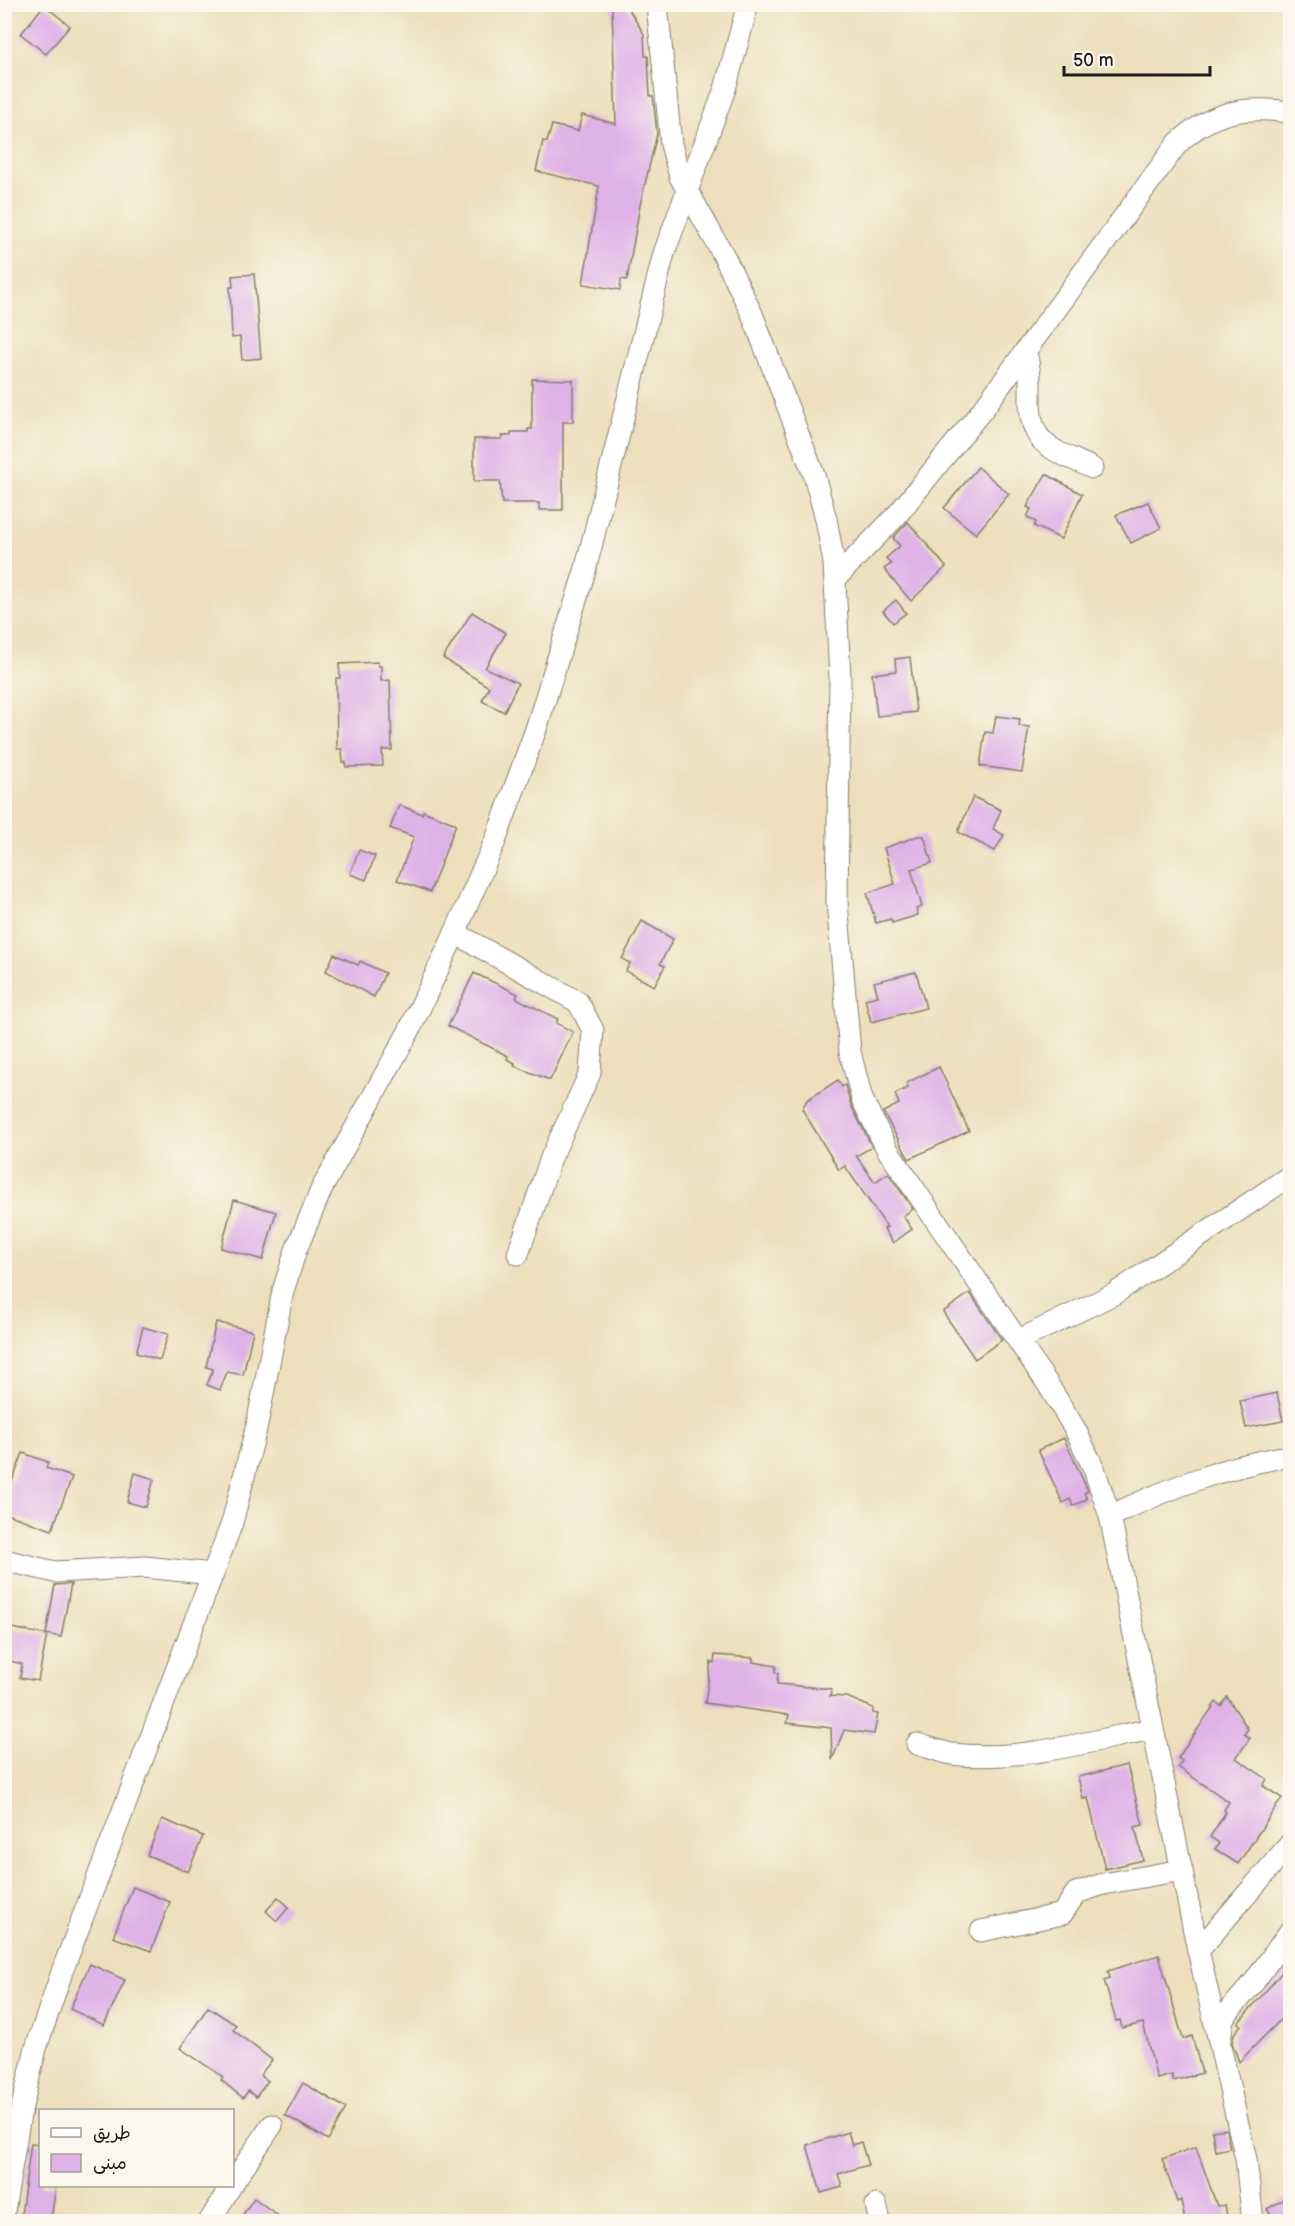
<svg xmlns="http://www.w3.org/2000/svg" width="1295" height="2226" viewBox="0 0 1295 2226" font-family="'Balsamiq Sans','Playpen Sans Arabic',sans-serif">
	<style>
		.building { fill: #deb1e7 }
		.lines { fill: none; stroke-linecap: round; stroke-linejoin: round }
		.minor-casing { stroke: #847e6c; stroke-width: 23 }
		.minor { stroke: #fff; stroke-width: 21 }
	</style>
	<rect width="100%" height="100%" fill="#fbf7ec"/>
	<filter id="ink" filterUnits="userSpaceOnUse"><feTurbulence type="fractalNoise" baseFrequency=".0167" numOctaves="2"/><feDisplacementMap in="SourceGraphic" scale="12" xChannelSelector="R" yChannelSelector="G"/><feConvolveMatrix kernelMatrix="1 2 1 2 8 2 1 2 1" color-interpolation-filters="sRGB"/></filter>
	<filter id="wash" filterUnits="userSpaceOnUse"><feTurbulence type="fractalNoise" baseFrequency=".008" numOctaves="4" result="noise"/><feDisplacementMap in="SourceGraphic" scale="24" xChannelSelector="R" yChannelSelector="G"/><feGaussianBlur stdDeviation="1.35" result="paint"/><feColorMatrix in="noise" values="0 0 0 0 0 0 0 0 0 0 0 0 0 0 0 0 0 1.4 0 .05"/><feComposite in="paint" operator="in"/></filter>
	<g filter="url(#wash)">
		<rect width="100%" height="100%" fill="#eddfbc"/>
		<g id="blocks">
			<g class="building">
				<path d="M 44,5 L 70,26 L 46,54 L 21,34 Z"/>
				<path d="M 612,7 L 628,8 L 644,34 L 645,56 L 648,56 L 650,96 L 653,96 L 657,134 L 640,205 L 627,280 L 621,279 L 620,290 L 583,284 L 599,186 L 536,171 L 543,141 L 547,142 L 552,125 L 578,131 L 582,115 L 616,124 Z"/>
				<path d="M 254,274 L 261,358 L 242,360 L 240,337 L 232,338 L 230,287 L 233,287 L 232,276 Z"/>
				<path d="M 532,379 L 573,380 L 573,422 L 563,422 L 563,510 L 539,510 L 539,503 L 502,503 L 500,481 L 474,481 L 474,439 L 502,439 L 502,436 L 511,436 L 511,432 L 528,432 L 528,429 L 532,429 Z"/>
				<path d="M 978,467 L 1009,494 L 976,534 L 944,508 Z"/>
				<path d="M 1046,474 L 1082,494 L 1061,539 L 1034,526 L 1036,522 L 1027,517 L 1031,509 L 1027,507 Z"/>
				<path d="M 1148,502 L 1161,528 L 1131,543 L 1116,515 Z"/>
				<path d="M 908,522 L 946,567 L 911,601 L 884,569 L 891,564 L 886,558 L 900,546 L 893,538 Z"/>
				<path d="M 896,600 L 906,613 L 893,623 L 883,611 Z"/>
				<path d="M 472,612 L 506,633 L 485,668 L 518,683 L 504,712 L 482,701 L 489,687 L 443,658 Z"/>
				<path d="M 910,657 L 916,712 L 877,716 L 872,674 L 896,671 L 895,659 Z"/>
				<path d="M 378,662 L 378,666 L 381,666 L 381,681 L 390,680 L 392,750 L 382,750 L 383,766 L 346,767 L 346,762 L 343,762 L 342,749 L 337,749 L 336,678 L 340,678 L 339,664 Z"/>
				<path d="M 996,716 L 1020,719 L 1019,726 L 1029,727 L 1022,772 L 980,766 L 985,732 L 993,733 Z"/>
				<path d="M 973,797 L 1001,810 L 993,829 L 1004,835 L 995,851 L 958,832 Z"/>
				<path d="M 399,805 L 422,814 L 423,811 L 456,824 L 430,892 L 397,880 L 414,837 L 390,828 Z"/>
				<path d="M 918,836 L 924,836 L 932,863 L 911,869 L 922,907 L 916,909 L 918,915 L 892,923 L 891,919 L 876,923 L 867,893 L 895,884 L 884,848 Z"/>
				<path d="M 359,850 L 375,856 L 366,880 L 350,874 Z"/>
				<path d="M 642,921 L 673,939 L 660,964 L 665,966 L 654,986 L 626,971 L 630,963 L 622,959 Z"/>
				<path d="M 334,954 L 358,965 L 360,961 L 385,973 L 374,997 L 326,971 Z"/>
				<path d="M 916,972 L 926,1008 L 871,1022 L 865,999 L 878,996 L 874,982 Z"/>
				<path d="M 474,973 L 518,994 L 516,998 L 558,1019 L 556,1023 L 573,1032 L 550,1080 L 514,1066 L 515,1063 L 507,1059 L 508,1056 L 448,1026 Z"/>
				<path d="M 939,1067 L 969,1131 L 909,1159 L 883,1112 L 899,1104 L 895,1094 L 908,1088 L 906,1083 Z"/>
				<path d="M 838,1080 L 842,1087 L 845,1085 L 851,1105 L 872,1147 L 856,1156 L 875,1182 L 888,1173 L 913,1209 L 903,1216 L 912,1229 L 893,1243 L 884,1229 L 887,1227 L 845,1166 L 839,1170 L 802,1109 L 807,1100 Z"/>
				<path d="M 234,1200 L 276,1212 L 263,1260 L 221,1248 Z"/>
				<path d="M 970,1293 L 1002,1340 L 975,1359 L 943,1312 Z"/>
				<path d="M 216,1322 L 253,1331 L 243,1375 L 227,1372 L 220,1390 L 207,1385 L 213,1369 L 206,1367 Z"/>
				<path d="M 143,1327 L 168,1334 L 160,1360 L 136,1353 Z"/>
				<path d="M 1277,1393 L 1283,1421 L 1246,1428 L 1240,1401 Z"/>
				<path d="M 1064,1438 L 1088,1491 L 1084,1493 L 1087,1499 L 1073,1506 L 1070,1499 L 1063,1503 L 1038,1450 Z"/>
				<path d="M 23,1453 L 48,1462 L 46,1468 L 72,1477 L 52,1530 L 4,1513 L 4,1502 Z"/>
				<path d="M 135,1473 L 154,1479 L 146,1507 L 127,1502 Z"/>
				<path d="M 71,1584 L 61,1637 L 46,1634 L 55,1585 Z"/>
				<path d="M 12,1628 L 47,1635 L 38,1681 L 20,1678 L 22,1664 L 6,1660 Z"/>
				<path d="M 715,1655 L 753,1658 L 753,1662 L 776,1666 L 775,1673 L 778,1673 L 777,1684 L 832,1689 L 830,1696 L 847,1697 L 873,1708 L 873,1713 L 878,1714 L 874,1734 L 844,1730 L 832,1760 L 831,1728 L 787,1723 L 789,1715 L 705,1703 L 711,1662 L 714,1663 Z"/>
				<path d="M 1227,1697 L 1248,1729 L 1244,1734 L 1250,1738 L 1236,1758 L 1267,1779 L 1263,1786 L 1282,1798 L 1238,1864 L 1215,1849 L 1219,1843 L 1210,1837 L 1226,1812 L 1224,1810 L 1229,1802 L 1178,1767 L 1182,1761 L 1178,1758 L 1216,1702 L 1221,1706 Z"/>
				<path d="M 1127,1765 L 1143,1825 L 1135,1827 L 1143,1860 L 1105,1869 L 1088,1798 L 1083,1799 L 1078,1777 Z"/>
				<path d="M 162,1819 L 203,1836 L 188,1872 L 147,1855 Z"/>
				<path d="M 133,1887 L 170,1902 L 151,1951 L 113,1937 Z"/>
				<path d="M 278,1897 L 289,1907 L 277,1921 L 266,1911 Z"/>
				<path d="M 1159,1955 L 1183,2039 L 1192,2036 L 1202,2073 L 1173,2081 L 1172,2075 L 1157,2079 L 1143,2023 L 1122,2028 L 1120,2020 L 1116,2021 L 1104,1980 L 1110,1978 L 1108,1971 Z"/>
				<path d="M 1290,1963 L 1290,2010 L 1239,2062 L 1232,2043 L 1234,2034 L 1241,2025 L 1238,2023 Z"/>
				<path d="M 90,1964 L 125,1980 L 104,2025 L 70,2009 Z"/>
				<path d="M 208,2007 L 236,2025 L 233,2030 L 272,2060 L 260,2075 L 268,2081 L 256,2097 L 248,2091 L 243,2098 L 221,2080 L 223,2077 L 180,2048 Z"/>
				<path d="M 303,2083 L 346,2108 L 328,2140 L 285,2115 Z"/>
				<path d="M 1226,2129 L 1230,2148 L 1215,2151 L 1212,2131 Z"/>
				<path d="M 848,2132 L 852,2145 L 861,2142 L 868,2165 L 838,2174 L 842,2187 L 821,2193 L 807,2145 Z"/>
				<path d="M 31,2143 L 40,2144 L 40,2186 L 56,2186 L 51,2219 L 21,2215 Z"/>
				<path d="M 1196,2147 L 1217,2206 L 1225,2205 L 1228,2222 L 1185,2222 L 1181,2200 L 1177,2202 L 1162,2159 Z"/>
				<path d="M 1290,2196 L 1290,2222 L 1275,2222 L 1267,2209 Z"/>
				<path d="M 254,2198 L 287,2222 L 238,2222 Z"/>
			</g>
		</g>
	</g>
	<g filter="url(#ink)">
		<use href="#blocks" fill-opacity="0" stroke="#847e6c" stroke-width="1.5"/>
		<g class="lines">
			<g class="minor-casing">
				<g id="minor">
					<path d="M 657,4 L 671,144 L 680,177 L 725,258 L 752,314 L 814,475 L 826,519 L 834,563 L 840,678 L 837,902 L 850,1052 L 862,1099 L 887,1149 L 1047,1383 L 1075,1429 L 1094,1469 L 1110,1516 L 1196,1941 L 1246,2159 L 1253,2222"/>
					<path d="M 1025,351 C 1031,367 1030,381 1030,398 C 1029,447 1053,449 1092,468"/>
					<path d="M 835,579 L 897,515 L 983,409 L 1178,143 C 1214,110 1244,106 1290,112"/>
					<path d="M 455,933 L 578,1002 L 593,1030 L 590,1073 L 551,1158 L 518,1254"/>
					<path d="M 1019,1340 L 1114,1294 L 1290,1176"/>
					<path d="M 1110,1516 C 1167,1489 1227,1465 1290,1456"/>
					<path d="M 4,1560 L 55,1572 L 145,1567 L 213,1574"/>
					<path d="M 917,1744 C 928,1747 940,1752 952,1754 C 1018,1762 1087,1742 1152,1729"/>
					<path d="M 981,1931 L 1062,1914 L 1076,1893 L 1103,1884 L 1182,1870"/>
					<path d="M 1198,1951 L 1290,1844"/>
					<path d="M 1220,2040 L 1223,2018 L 1254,1982 L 1290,1931"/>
					<path d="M 232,2184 L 272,2125"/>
					<path d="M 876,2205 L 880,2222"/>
					<path d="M 4,2211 L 20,2115 L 36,2048 L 63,1969 L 232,1523 L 257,1425 L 283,1291 L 296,1250 L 322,1188 L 409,1031 L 455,933 L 496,839 L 536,729 L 585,571 L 664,253 L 725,89 L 748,4"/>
					<path d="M 209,2222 L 231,2186"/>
				</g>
			</g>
			<use href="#minor" class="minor"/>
		</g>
	</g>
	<rect width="1295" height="2226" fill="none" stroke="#fbf7ec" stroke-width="24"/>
	<rect x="39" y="2109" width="195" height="78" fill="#fbf7ec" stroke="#a29f99" stroke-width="1.5"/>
	<rect x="51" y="2128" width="30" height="9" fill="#ffffff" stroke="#a29f99" stroke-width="1.5"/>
	<text x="93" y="2139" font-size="18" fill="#1c1c1c">طريق</text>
	<rect x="51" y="2154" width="30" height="18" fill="#deb1e7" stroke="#a29f99" stroke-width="1.5"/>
	<text x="93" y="2169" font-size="18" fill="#1c1c1c">مبنى</text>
	<path d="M1064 66v9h146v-9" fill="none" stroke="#1c1c1c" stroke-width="3"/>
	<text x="1073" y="66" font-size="18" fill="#1c1c1c" stroke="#fbf7ec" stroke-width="4.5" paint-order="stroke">50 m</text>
</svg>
